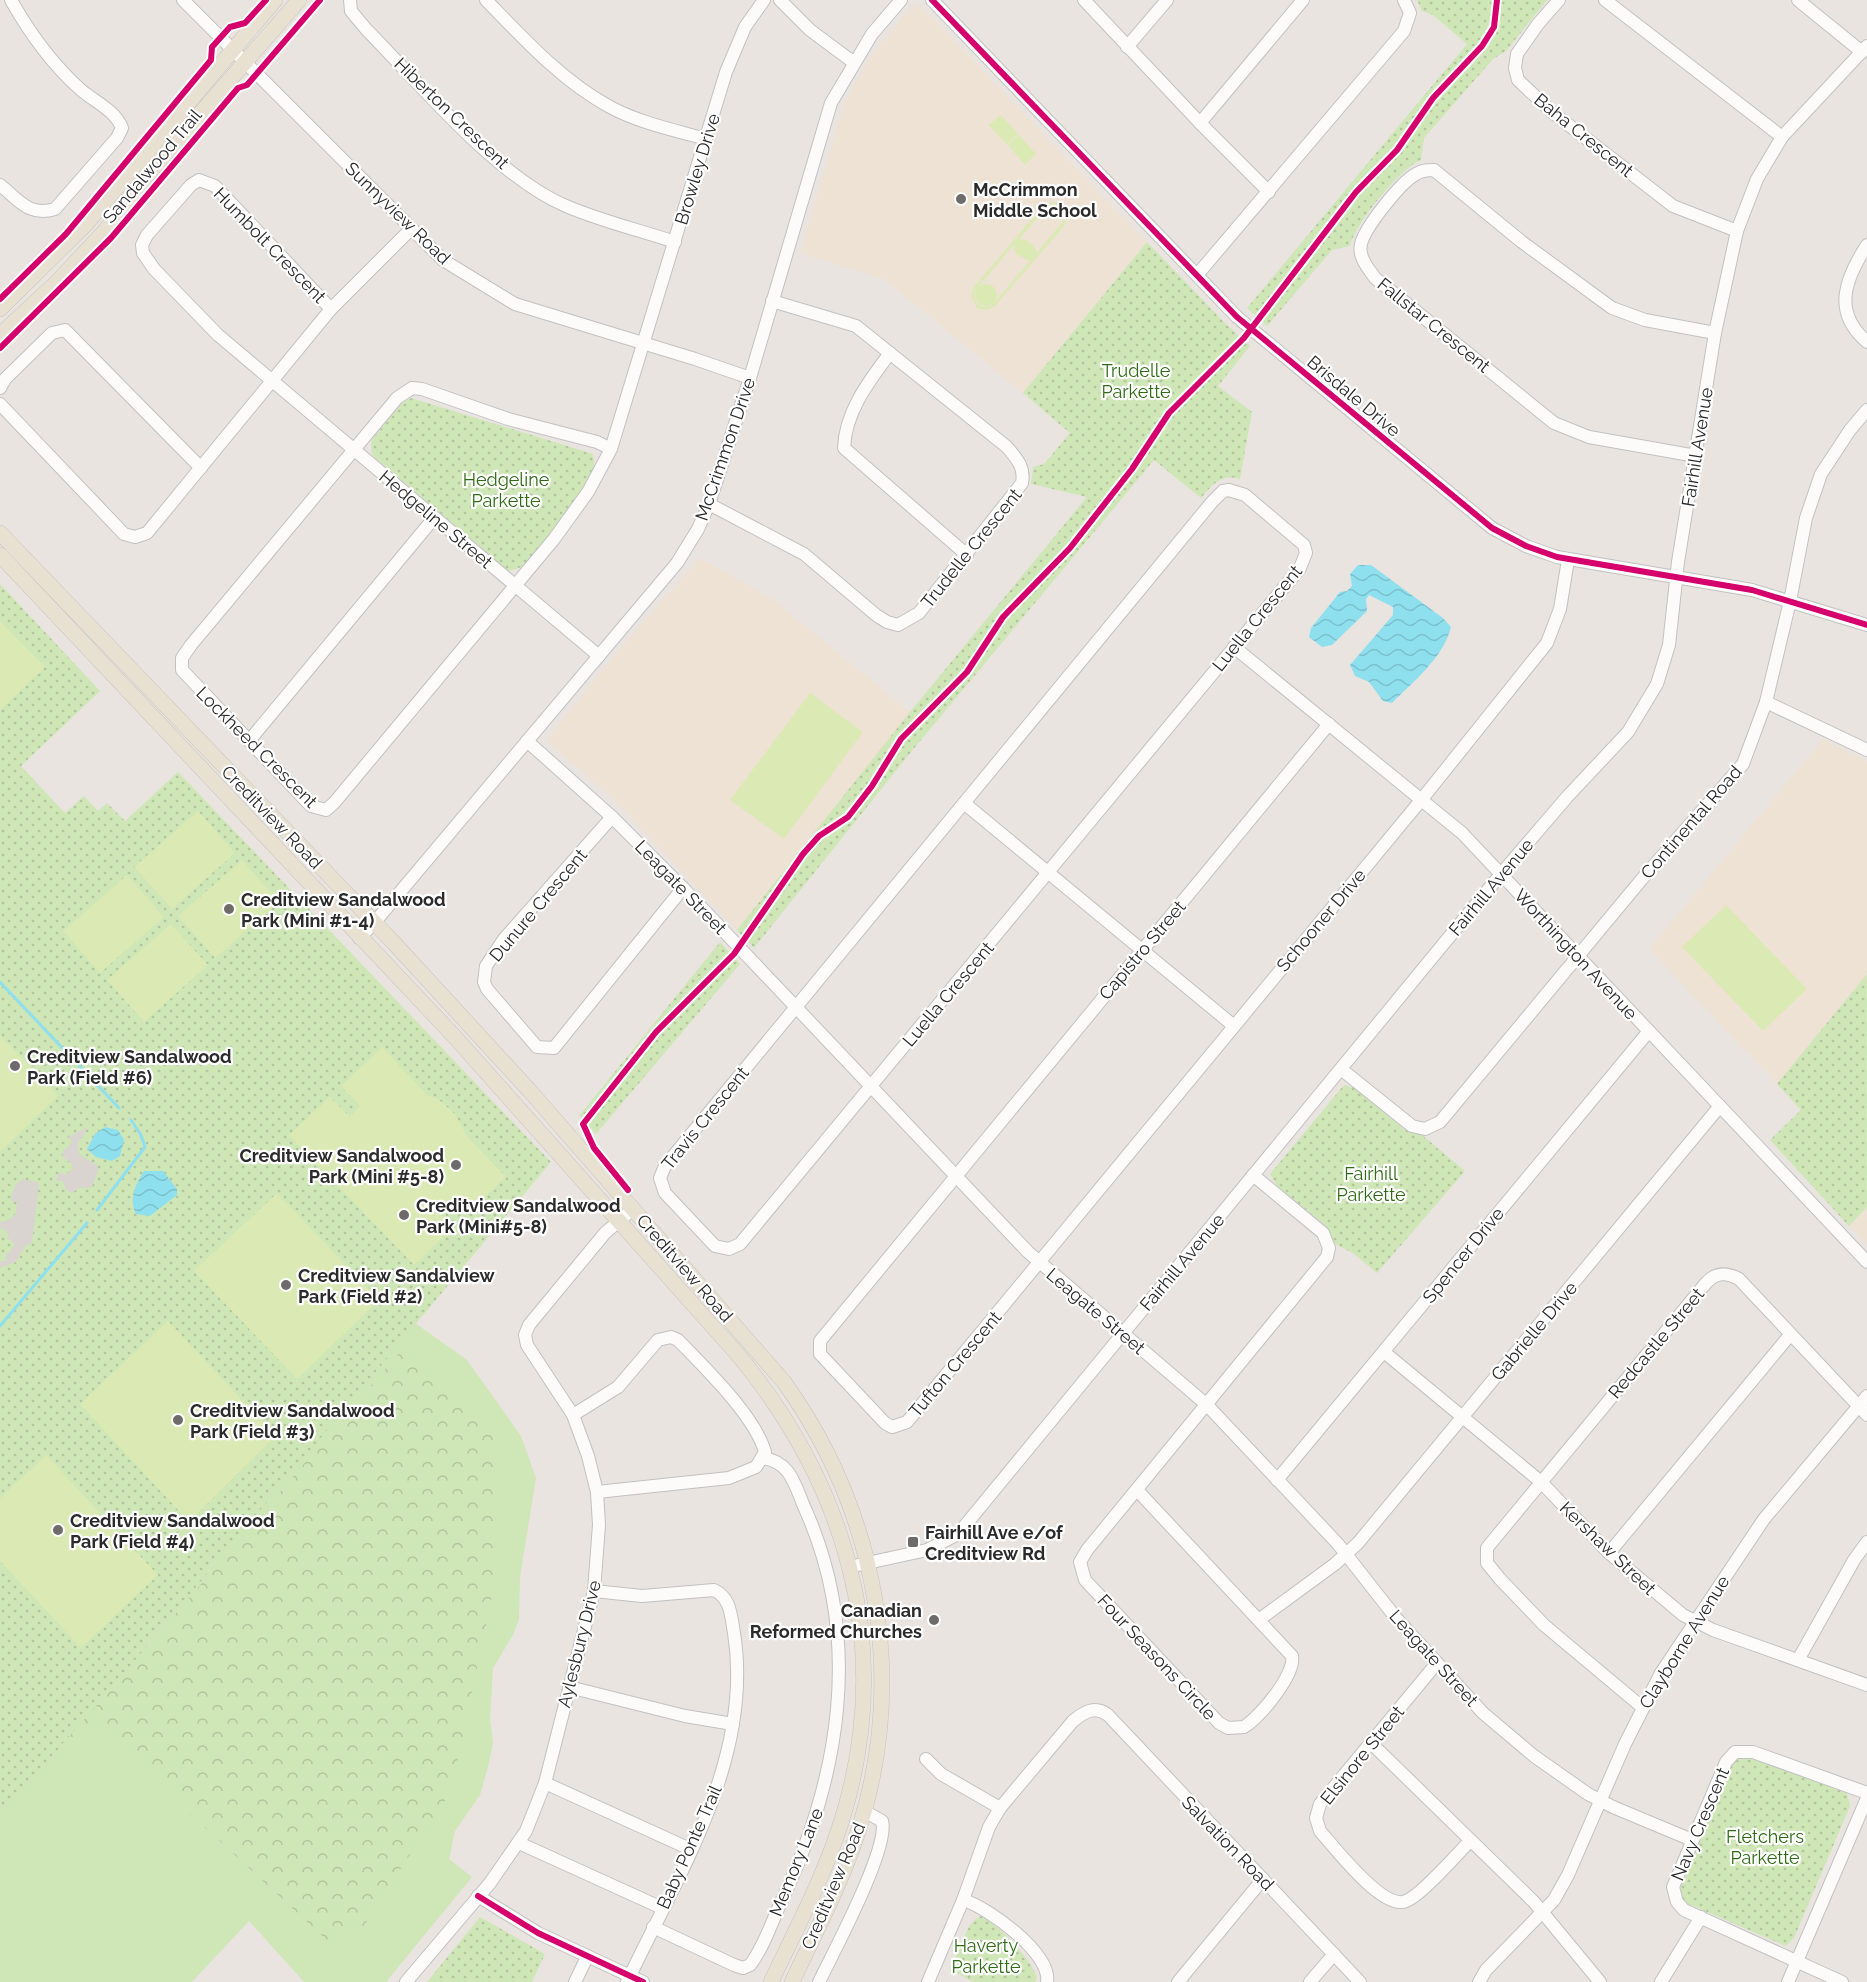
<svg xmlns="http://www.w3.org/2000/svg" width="1867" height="1982" viewBox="0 0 1867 1982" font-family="Raleway,sans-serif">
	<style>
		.education { fill: #ede2d4 }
		.grass { fill: #cfe6b7 }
		.forest { fill: url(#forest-crowns) }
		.park { fill: url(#park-dots) }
		.pitch { fill: #dbeab4; fill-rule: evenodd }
		.plaza { fill: #d9d4d0 }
		.water { fill: url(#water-waves) }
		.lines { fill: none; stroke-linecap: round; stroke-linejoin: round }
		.stream { stroke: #8fe0ef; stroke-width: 3 }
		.minor-casing { stroke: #c2c1c2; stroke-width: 14 }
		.major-casing { stroke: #c5c3c1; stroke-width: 16 }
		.minor { stroke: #fcfbfa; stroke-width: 12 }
		.major { stroke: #e8e1d2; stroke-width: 15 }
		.cycleway-casing { stroke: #fff; stroke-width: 10 }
		.cycleway { stroke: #d6006c; stroke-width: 6 }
		.poi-dot { fill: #6e6c6a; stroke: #fff; stroke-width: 2 }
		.labels { text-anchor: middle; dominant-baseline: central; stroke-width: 4.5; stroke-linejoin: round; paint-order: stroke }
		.street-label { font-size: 18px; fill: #2b2b2b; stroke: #fff }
		.poi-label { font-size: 18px; font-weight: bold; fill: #2b2b2b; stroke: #fff; text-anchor: start }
		.park-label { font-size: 18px; fill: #306c16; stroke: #fff }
	</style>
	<defs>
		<pattern id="forest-crowns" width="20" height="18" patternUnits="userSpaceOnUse" patternTransform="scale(1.5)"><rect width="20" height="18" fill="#cfe6b7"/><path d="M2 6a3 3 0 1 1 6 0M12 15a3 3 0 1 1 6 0" fill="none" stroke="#b2c59e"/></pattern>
		<pattern id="park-dots" width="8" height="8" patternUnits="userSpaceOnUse" patternTransform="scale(1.5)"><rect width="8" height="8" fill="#cfe6b7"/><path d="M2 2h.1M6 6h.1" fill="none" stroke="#b2c59e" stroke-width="1.8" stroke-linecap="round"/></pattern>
		<pattern id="water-waves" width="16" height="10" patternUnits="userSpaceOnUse" patternTransform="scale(1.5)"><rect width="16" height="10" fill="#8fe0ef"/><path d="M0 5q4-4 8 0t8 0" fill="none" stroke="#7cc0cd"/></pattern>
	</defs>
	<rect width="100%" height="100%" fill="#e9e4e0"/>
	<g class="education">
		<path d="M 916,6 L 922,7 L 1147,242 L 1023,393 L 884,279 L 800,253 L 845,101 L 873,53 L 911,7 Z"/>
		<path d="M 700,558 L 771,598 L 910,712 L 737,930 L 610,796 L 548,742 L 549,737 L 616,653 Z"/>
		<path d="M 1823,739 L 1867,762 L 1867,974 L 1777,1084 L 1649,949 Z"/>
		<path d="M 1867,1207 L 1867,1244 L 1849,1226 Z"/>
	</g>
	<path class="grass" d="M 415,1323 L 467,1360 L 521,1436 L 536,1478 L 520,1577 L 519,1619 L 513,1635 L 493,1668 L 490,1719 L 493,1743 L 489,1763 L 480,1795 L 455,1831 L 449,1859 L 472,1877 L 386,1982 L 304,1982 L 249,1921 L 192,1982 L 0,1982 L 0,1813 L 100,1702 Z"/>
	<path class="forest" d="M 404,1347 L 495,1424 L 494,1587 L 451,1791 L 363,1927 L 330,1943 L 102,1732 L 90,1732 L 0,1816 L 0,1668 L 100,1702 Z"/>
	<g class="park">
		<path d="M 1417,0 L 1547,0 L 1506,51 L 1493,59 L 1424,138 L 1421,160 C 1400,168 1355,224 1350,246 L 1332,250 L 1267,326 L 1247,308 L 1467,44 L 1433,15 L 1422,11 Z"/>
		<path d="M 1147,242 L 1224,322 L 1250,346 L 1218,386 L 1252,412 L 1240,479 C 1221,473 1212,485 1201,498 L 1154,460 L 911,752 L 754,948 L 737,930 L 910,712 L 1087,497 L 1031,484 L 1033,467 L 1044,464 L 1070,433 L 1023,393 Z"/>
		<path d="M 411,398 L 593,454 L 595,469 L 574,506 L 522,567 L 509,571 L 372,455 L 371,441 L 401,404 Z"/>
		<path d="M 0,584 L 100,691 L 21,766 L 65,813 L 84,796 L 98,811 L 107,803 L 125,821 L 178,772 L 551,1162 L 100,1702 L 0,1813 Z"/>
		<path d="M 720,942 L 740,964 L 596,1134 L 579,1116 Z"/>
		<path d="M 1867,974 L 1867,1207 L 1849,1226 L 1770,1140 L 1801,1110 L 1777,1084 Z"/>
		<path d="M 1344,1085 L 1355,1088 L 1404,1129 L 1422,1135 L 1465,1171 L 1377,1273 L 1354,1254 L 1335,1244 L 1325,1225 L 1277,1186 L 1270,1174 Z"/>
		<path d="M 1750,1757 L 1847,1793 L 1850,1806 L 1794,1938 L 1786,1946 L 1684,1902 L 1679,1891 L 1732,1765 L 1739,1758 Z"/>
		<path d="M 980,1916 C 998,1923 1031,1959 1037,1978 L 1035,1982 L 973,1982 L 950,1969 L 970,1924 Z"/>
		<path d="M 480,1917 L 545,1954 L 532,1982 L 427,1982 Z"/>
	</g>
	<g class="pitch">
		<path d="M 1001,115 L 1018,134 L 1007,145 L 989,125 Z"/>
		<path d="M 1019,135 L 1036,154 L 1025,165 L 1008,145 Z"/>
		<path d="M 1054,202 L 1065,209 L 1067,218 L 1064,226 L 995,306 L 987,310 L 977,308 L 971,296 L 974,287 L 1042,207 ZM 1048,206 L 1059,207 L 1064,213 L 1064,220 L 1037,253 C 1035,244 1027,239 1019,239 ZM 1013,245 L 1016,254 L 1030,261 L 992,305 C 981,310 972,303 975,291 Z"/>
		<circle cx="986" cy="295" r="11"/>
		<path d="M 0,621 L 45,667 L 0,710 Z"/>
		<path d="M 810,693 L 863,732 L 784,839 L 730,800 Z"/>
		<path d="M 198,811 L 235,853 L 172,909 L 134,867 Z"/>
		<path d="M 242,860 L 279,902 L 215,958 L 178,916 Z"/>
		<path d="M 127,875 L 164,917 L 100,973 L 63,931 Z"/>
		<path d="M 1726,905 L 1807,989 L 1763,1031 L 1682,947 Z"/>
		<path d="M 171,924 L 208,965 L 144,1022 L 107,980 Z"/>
		<path d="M 0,1035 L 58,1096 L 0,1152 Z"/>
		<path d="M 382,1047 L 427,1095 L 438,1099 L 455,1114 L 467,1136 L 506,1177 L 465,1215 L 452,1202 L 440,1212 L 454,1227 L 414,1265 L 289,1135 L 330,1097 L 350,1117 L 360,1106 L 341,1086 Z"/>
		<path d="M 277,1193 L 379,1300 L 297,1379 L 194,1271 Z"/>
		<path d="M 168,1321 L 276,1436 L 189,1522 L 80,1404 Z"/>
		<path d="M 46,1455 L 158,1575 L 81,1648 L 0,1561 L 0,1498 Z"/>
	</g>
	<g class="plaza">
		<path d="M 88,1127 L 78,1144 L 78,1150 L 80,1155 L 97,1165 L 98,1170 L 92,1187 L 79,1188 L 72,1193 L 66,1190 L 63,1181 L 56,1181 L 59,1172 L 65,1175 L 73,1169 L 71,1163 L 63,1157 L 62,1152 L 72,1143 L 70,1138 L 66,1138 Z"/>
		<path d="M 23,1179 L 39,1183 L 32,1243 L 25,1246 L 16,1262 L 0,1268 L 0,1261 L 6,1261 L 6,1255 L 15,1245 L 8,1238 L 8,1232 L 0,1228 L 0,1222 L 10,1220 L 16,1213 L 17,1202 L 13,1202 L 11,1197 L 16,1184 Z"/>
	</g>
	<g class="water">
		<path d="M 1358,565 L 1371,565 L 1443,618 L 1451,627 C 1444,657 1413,682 1392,703 L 1383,701 L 1369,682 L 1355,676 L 1350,665 L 1393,615 L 1393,607 L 1369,595 L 1366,599 L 1367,611 L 1332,645 L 1322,647 L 1309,637 L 1311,628 L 1340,592 L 1347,591 L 1352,586 L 1350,574 Z"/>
		<path d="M 105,1127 L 118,1130 L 124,1140 L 120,1156 L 112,1161 L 96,1157 L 87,1149 L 95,1134 Z"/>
		<path d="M 144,1171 L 163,1171 L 177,1189 L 177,1195 L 150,1216 L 136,1214 C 128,1198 136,1184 144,1171 Z"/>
	</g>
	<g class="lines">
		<g class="stream">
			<path d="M 0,982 L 119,1108"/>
			<path d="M 97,1210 L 145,1147 L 141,1135 L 131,1120"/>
			<path d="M 0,1326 L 87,1223"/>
		</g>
		<g class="minor-casing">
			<g id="minor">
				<path d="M 183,0 L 443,260 L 515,304 L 695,359 L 750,378"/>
				<path d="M 350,0 L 351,11 L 366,29 C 420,84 497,177 566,206 C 601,221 639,230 675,242"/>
				<path d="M 486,0 C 524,39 562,81 610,107 C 640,123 674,130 706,139"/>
				<path d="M 780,0 L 810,30 L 853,62"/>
				<path d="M 932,0 L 1237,317 L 1492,528 L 1526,546 L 1557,557 L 1752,590 L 1867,625"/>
				<path d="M 1084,0 L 1200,123 L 1269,192"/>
				<path d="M 1559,0 L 1538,24 L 1517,54 L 1515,68 L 1518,80 L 1552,112 L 1673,206 L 1737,231"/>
				<path d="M 1605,0 L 1782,137"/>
				<path d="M 1798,0 L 1862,52"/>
				<path d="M 1127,47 L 1167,0"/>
				<path d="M 1200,123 L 1303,0"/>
				<path d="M 0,185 C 19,200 29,217 55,209 L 117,138 L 122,128 C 115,110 95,102 81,90 C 53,65 29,32 11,0"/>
				<path d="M 1867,245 C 1845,279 1832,312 1867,342"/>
				<path d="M 1197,275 L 1404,31 L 1410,13 L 1404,0"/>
				<path d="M 331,309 L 215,186 L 199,180 L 191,185 L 147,235 L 142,245 L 143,253 L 154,269 L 218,335 L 599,656"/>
				<path d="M 890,353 C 869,381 845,412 844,448 L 967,555"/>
				<path d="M 0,388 L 5,379 L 52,333 L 65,330 L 201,468"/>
				<path d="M 0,404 L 124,534 L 135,537 L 147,533 L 331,309 L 411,229"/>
				<path d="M 611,449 L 597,442 L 508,419 L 422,389 L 412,388 L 397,398 L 191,645 L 182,658 L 182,670 L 311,806 L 326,810 L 334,803 L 554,539 L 588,492 L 611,449 L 726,72 L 745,27 L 764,0"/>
				<path d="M 1696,456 L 1589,437 L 1554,423 L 1375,278 C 1368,268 1358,257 1361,244 C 1365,227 1401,182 1416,174 C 1422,170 1428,170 1434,170 L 1522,242 L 1612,308 L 1645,320 L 1715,333"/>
				<path d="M 1229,490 L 1245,495 L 1304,545 L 1306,553 L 1300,568 L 740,1244 L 729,1249 L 715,1246 L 665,1193 L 660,1178 L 665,1166 L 1212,502 L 1223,491 Z"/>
				<path d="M 709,504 L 804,554 L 876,615 L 887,622 L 898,625 L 919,613 L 1022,483 C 1025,467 1017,459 1007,447 L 856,326 L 772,301"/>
				<path d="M 1234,647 L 1462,833 L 1867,1262"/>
				<path d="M 1766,702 L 1867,750"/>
				<path d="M 1329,724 L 820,1341 L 820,1354 L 885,1423 L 892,1427 L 907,1422 L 1422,799 L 1547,643 L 1560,609 L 1568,560"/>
				<path d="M 249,741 L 434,518"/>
				<path d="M 527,741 L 612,817 L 683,888 L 1028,1252 L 1207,1405 L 1338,1544 L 1396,1618 L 1483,1713 L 1534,1756 L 1588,1794 L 1613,1807 L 1692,1840"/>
				<path d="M 964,803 L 1234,1026"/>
				<path d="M 612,817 L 504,939 L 486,966 L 484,982 L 487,989 L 537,1047 L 554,1048 L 683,888"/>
				<path d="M 359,938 L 374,923 L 677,563 L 698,529 L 709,504 L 750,378 L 831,103 L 872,34 L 901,0"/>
				<path d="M 1341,1069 L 1412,1126 L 1425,1129 L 1440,1122 L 1642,879 L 1743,764 L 1766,702 L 1790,601 L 1806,518 L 1821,474 L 1850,430 L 1867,410"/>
				<path d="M 1384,1352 L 1541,1482 L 1609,1553 L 1683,1615 L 1713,1630 L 1867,1685"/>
				<path d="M 573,1415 L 618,1387 L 658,1340 L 671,1337 L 678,1340 C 704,1367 755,1416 765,1452 L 756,1467 L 729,1478 L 597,1492"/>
				<path d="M 1277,1480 L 1649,1031"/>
				<path d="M 1137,1490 L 1292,1656 C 1296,1674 1260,1717 1244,1727 L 1228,1728 L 1219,1723 L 1085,1580 L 1080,1562 L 1087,1550 L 1327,1257 L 1329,1248 L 1323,1233 L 1253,1175"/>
				<path d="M 1609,1553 L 1790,1335"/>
				<path d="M 849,1567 L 927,1550 L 958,1534 L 1501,874 L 1567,797 L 1628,732 L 1657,684 L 1669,645 L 1678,562 L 1715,333 L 1737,231 L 1757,179 L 1782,137 L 1867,46"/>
				<path d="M 594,1591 L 642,1596 L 714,1590 C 731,1598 731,1616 734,1633 C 754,1758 678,1874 627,1982"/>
				<path d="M 1260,1619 L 1335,1564 L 1358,1543 L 1720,1106"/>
				<path d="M 1798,1660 L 1854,1560 L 1867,1542"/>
				<path d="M 1437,1663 L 1320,1804 L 1316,1818 L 1320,1831 C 1335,1848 1383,1911 1406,1901 C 1422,1895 1456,1855 1470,1841"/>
				<path d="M 569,1687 L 685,1716 L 733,1724"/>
				<path d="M 1642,1707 L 1544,1625 L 1500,1579 L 1487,1563 L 1487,1548 L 1491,1543 L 1706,1283 C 1716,1272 1726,1272 1739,1279 L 1867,1415"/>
				<path d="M 1371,1743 L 1534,1902 L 1600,1982"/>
				<path d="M 926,1759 L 941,1774 L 1000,1808"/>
				<path d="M 545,1783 L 690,1849"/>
				<path d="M 519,1843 L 662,1908"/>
				<path d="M 478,1896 L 538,1933 L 643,1982"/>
				<path d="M 963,1900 C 988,1907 1052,1954 1047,1982"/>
				<path d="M 653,1927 L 734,1965 L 743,1968 L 750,1965 C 764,1947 772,1921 782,1900 C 840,1777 863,1640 806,1511 C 795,1487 792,1462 763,1458"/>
				<path d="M 406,1982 L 490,1883 L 526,1831 L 545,1783 L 594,1591 L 599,1525 L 597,1492 L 588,1456 L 573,1415 L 527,1345 L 525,1335 L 529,1325 L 605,1233 L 633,1209"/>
				<path d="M 575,1982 L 587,1957"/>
				<path d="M 819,1982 C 833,1953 890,1847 882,1821 L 864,1811"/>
				<path d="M 928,1982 L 963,1900 L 989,1827 L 1000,1808 L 1073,1721 C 1084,1712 1095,1705 1108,1715 L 1360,1982"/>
				<path d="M 1178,1982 L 1263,1879"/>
				<path d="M 1310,1982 L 1334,1954"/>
				<path d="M 1479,1982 L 1486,1970 L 1554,1900 L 1568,1875 L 1625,1744 L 1661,1673 L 1764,1519 L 1867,1396"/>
				<path d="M 1661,1982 L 1701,1917"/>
				<path d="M 1788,1982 L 1867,1798"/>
				<path d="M 1842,1982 L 1684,1910 L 1677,1902 L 1673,1887 L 1726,1762 L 1735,1752 L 1753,1752 L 1867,1793"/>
			</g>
		</g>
		<g class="major-casing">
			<g id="major">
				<path d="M 0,309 L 87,223 L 275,0"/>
				<path d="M 0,335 L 58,281 L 104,232 L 148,174 L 299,0"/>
				<path d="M 0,533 L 393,942 L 529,1090 L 784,1382 C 877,1512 908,1679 858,1832 C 841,1884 815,1933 792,1982"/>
				<path d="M 0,555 L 454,1036 L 739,1356 C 845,1485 892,1641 846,1806 C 829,1868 798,1925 771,1982"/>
			</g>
		</g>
		<use href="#minor" class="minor"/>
		<use href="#major" class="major"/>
		<g class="cycleway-casing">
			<g id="cycleway">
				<path d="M 932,0 L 1237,317 L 1492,528 L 1526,546 L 1557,557 L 1752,590 L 1867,625"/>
				<path d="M 0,299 L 66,234 L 211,60 L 212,47 L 230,27 L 245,23 L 266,0"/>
				<path d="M 0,348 L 111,238 L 238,88 L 247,85 L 320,0"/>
				<path d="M 628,1190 L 594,1148 L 583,1124 L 656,1032 L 734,954 L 803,854 L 819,836 L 848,817 L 872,786 L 901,739 L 967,672 L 1003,617 L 1070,548 L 1132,469 L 1169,413 L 1244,338 L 1356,192 L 1397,150 L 1433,98 L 1482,46 L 1494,27 L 1497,0"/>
				<path d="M 478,1896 L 538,1933 L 643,1982"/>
			</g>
		</g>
		<use href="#cycleway" class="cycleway"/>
	</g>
	<g class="poi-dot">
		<circle cx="961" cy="199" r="6"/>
		<circle cx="229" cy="909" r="6"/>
		<circle cx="15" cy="1066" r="6"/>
		<circle cx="456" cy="1165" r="6"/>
		<circle cx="404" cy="1215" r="6"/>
		<circle cx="286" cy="1285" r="6"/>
		<circle cx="178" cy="1420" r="6"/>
		<circle cx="58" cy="1530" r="6"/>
		<rect x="907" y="1536" width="12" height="12" rx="3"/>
		<circle cx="934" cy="1620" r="6"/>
	</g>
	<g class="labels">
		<g class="street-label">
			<text transform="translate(452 113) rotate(44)">Hiberton Crescent</text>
			<text transform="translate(1584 135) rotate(39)">Baha Crescent</text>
			<text transform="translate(152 166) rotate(-50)">Sandalwood Trail</text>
			<text transform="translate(697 169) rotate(-73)">Browley Drive</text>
			<text transform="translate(398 213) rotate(44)">Sunnyview Road</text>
			<text transform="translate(270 245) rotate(46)">Humbolt Crescent</text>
			<text transform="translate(1434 325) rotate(39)">Fallstar Crescent</text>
			<text transform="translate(1354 396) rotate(40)">Brisdale Drive</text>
			<text transform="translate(1697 447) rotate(-81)">Fairhill Avenue</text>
			<text transform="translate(725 449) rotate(-71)">McCrimmon Drive</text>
			<text transform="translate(436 519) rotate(40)">Hedgeline Street</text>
			<text transform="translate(971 548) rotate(-51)">Trudelle Crescent</text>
			<text transform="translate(1257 618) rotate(-51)">Luella Crescent</text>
			<text transform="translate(257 747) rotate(45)">Lockheed Crescent</text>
			<text transform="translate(272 817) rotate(46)">Creditview Road</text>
			<text transform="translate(1691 822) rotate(-49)">Continental Road</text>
			<text transform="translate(681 887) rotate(46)">Leagate Street</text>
			<text transform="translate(1491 887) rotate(-50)">Fairhill Avenue</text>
			<text transform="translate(538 905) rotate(-50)">Dunure Crescent</text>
			<text transform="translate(1321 920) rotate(-50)">Schooner Drive</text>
			<text transform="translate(1142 950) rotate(-50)">Capistro Street</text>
			<text transform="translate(1576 954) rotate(47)">Worthington Avenue</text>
			<text transform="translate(948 994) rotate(-50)">Luella Crescent</text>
			<text transform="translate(705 1118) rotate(-51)">Travis Crescent</text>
			<text transform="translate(1463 1255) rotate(-51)">Spencer Drive</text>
			<text transform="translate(1182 1262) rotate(-50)">Fairhill Avenue</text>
			<text transform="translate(685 1268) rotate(49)">Creditview Road</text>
			<text transform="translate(1096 1311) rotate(40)">Leagate Street</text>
			<text transform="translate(1534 1331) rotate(-50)">Gabrielle Drive</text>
			<text transform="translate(1656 1343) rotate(-50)">Redcastle Street</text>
			<text transform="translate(955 1364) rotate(-50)">Tufton Crescent</text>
			<text transform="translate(1608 1548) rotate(44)">Kershaw Street</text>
			<text transform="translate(1684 1642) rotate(-58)">Clayborne Avenue</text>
			<text transform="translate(579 1644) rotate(-76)">Aylesbury Drive</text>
			<text transform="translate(1157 1657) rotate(47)">Four Seasons Circle</text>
			<text transform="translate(1434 1658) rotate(48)">Leagate Street</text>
			<text transform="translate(1362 1755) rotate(-51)">Elsinore Street</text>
			<text transform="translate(1700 1824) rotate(-67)">Navy Crescent</text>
			<text transform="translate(1228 1843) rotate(46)">Salvation Road</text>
			<text transform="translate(689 1847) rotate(-66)">Baby Ponte Trail</text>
			<text transform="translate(796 1862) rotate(-68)">Memory Lane</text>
			<text transform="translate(833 1886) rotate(-67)">Creditview Road</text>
		</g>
		<g class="poi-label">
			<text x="973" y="189">McCrimmon<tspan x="973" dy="21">Middle School</tspan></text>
			<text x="241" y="899">Creditview Sandalwood<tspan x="241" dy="21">Park (Mini #1-4)</tspan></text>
			<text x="27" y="1056">Creditview Sandalwood<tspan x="27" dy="21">Park (Field #6)</tspan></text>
			<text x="444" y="1155" text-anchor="end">Creditview Sandalwood<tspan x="444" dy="21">Park (Mini #5-8)</tspan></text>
			<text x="416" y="1205">Creditview Sandalwood<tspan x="416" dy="21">Park (Mini#5-8)</tspan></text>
			<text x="298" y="1275">Creditview Sandalview<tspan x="298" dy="21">Park (Field #2)</tspan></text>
			<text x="190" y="1410">Creditview Sandalwood<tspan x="190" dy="21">Park (Field #3)</tspan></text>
			<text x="70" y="1520">Creditview Sandalwood<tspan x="70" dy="21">Park (Field #4)</tspan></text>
			<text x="925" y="1532">Fairhill Ave e/of<tspan x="925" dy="21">Creditview Rd</tspan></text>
			<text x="922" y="1610" text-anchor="end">Canadian<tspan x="922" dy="21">Reformed Churches</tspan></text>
		</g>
		<g class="park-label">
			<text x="1136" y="370">Trudelle<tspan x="1136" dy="21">Parkette</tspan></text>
			<text x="506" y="479">Hedgeline<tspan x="506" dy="21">Parkette</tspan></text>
			<text x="1371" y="1173">Fairhill<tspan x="1371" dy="21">Parkette</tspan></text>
			<text x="1765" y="1836">Fletchers<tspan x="1765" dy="21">Parkette</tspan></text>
			<text x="986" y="1945">Haverty<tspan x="986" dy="21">Parkette</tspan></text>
		</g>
	</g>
</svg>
